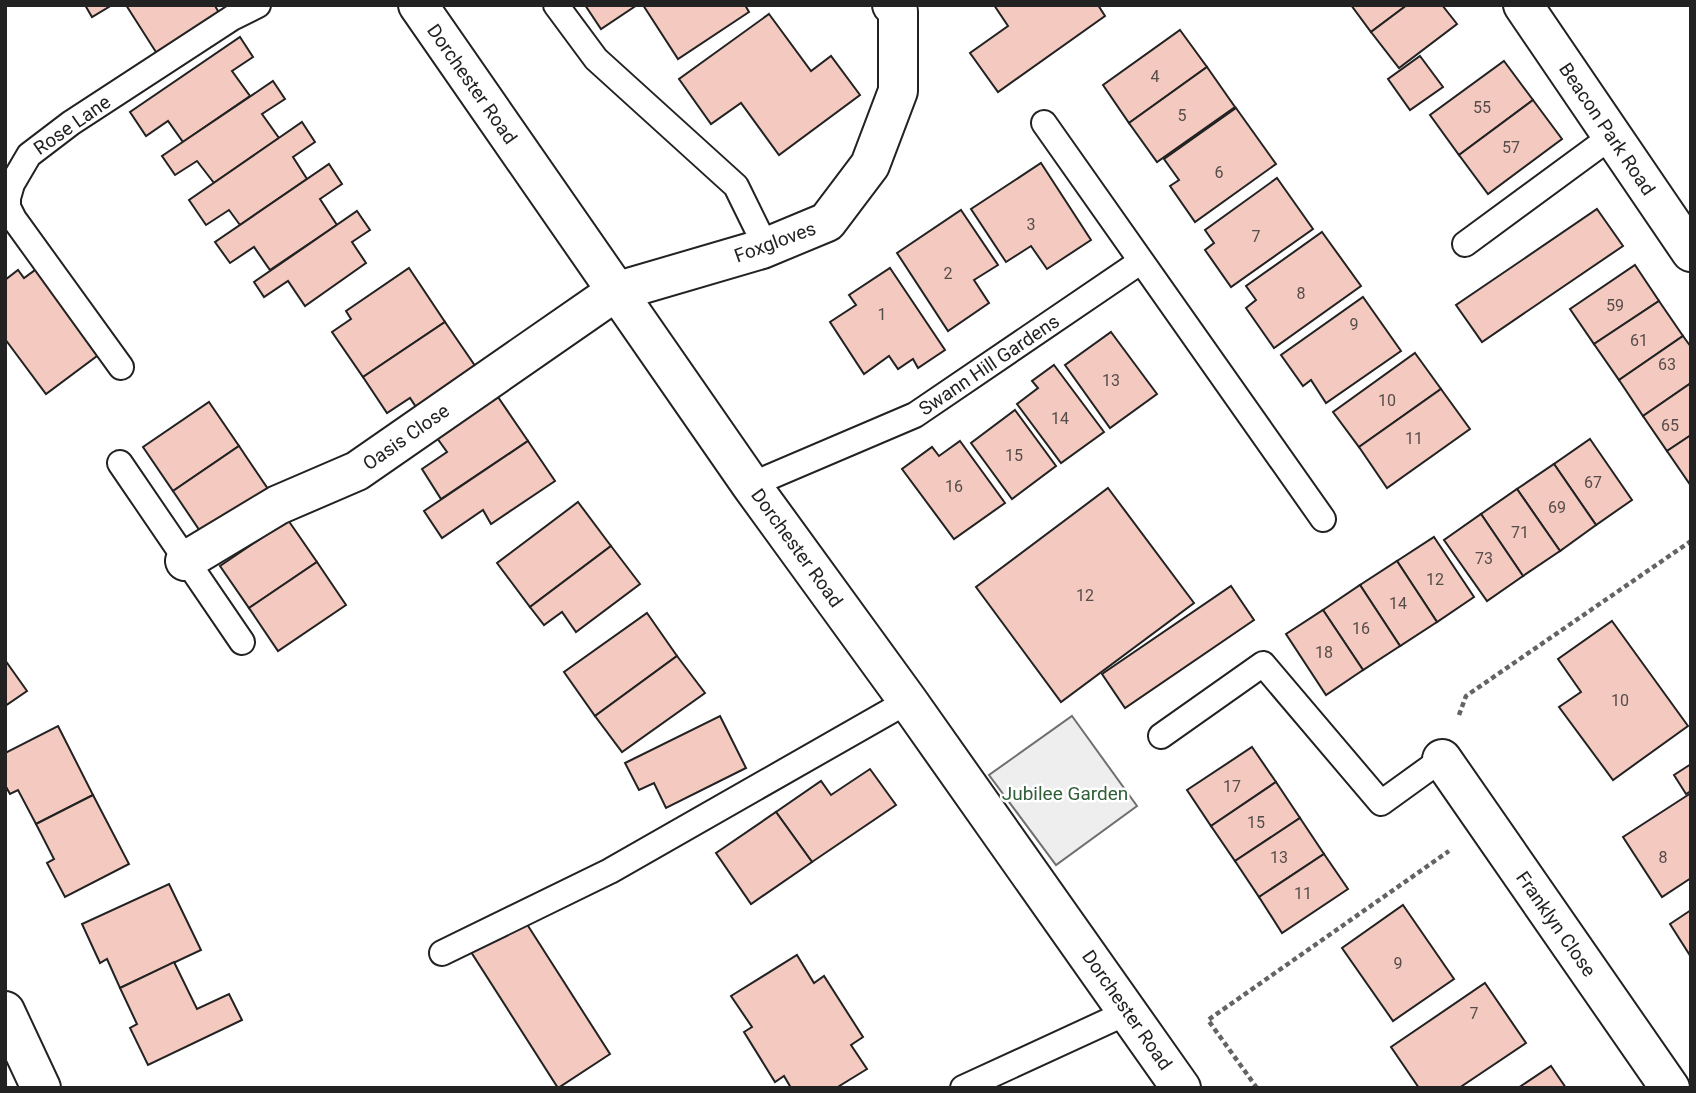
<svg xmlns="http://www.w3.org/2000/svg" width="1696" height="1093" viewBox="0 0 1696 1093" font-family="Roboto,sans-serif">
	<style>
		.green { fill: #eee; stroke: #6f6f6f; stroke-width: 2 }
		.building { fill: #f3c9c0; stroke: #222; stroke-width: 2 }
		.lines { fill: none; stroke-linecap: round; stroke-linejoin: round }
		.service-casing { stroke: #222; stroke-width: 28 }
		.minor-casing { stroke: #222; stroke-width: 42 }
		.secondary-casing { stroke: #222; stroke-width: 42 }
		.path { stroke: #646464; stroke-width: 4.5; stroke-dasharray: 5 3.5; stroke-linecap: butt }
		.service { stroke: #fff; stroke-width: 24 }
		.minor { stroke: #fff; stroke-width: 38 }
		.secondary { stroke: #fff; stroke-width: 38 }
		.labels { text-anchor: middle; dominant-baseline: central; stroke-width: 5; stroke-linejoin: round; paint-order: stroke }
		.number-label { font-size: 16px; fill: #564c4a }
		.street-label { font-size: 19px; fill: #222; stroke: #fff }
		.park-label { font-size: 19px; fill: #2f5e38; stroke: #fff }
	</style>
	<rect width="100%" height="100%" fill="#fff"/>
	<path class="green" d="M 1072,716 L 1137,806 L 1056,865 L 989,775 Z"/>
	<g class="building">
		<path d="M 85,5 L 112,5 L 92,17 Z"/>
		<path d="M 126,5 L 216,5 L 215,6 L 224,21 L 161,60 Z"/>
		<path d="M 585,5 L 637,5 L 601,29 Z"/>
		<path d="M 643,5 L 745,5 L 749,12 L 678,59 Z"/>
		<path d="M 994,5 L 1098,5 L 1105,16 L 998,92 L 970,53 L 1008,26 Z"/>
		<path d="M 1351,5 L 1407,5 L 1371,32 Z"/>
		<path d="M 1407,5 L 1442,5 L 1457,24 L 1399,68 L 1371,32 Z"/>
		<path d="M 769,14 L 811,71 L 831,56 L 860,95 L 779,155 L 741,103 L 711,124 L 679,79 Z"/>
		<path d="M 1180,30 L 1207,67 L 1129,123 L 1103,85 Z"/>
		<path d="M 240,37 L 253,57 L 232,71 L 250,96 L 183,142 L 168,121 L 146,136 L 130,112 Z"/>
		<path d="M 1420,56 L 1443,87 L 1410,110 L 1388,79 Z"/>
		<path d="M 1504,61 L 1533,100 L 1459,155 L 1430,115 Z"/>
		<path d="M 1207,67 L 1235,107 L 1157,162 L 1129,123 Z"/>
		<path d="M 273,81 L 285,99 L 262,114 L 279,138 L 214,183 L 197,161 L 175,175 L 162,156 Z"/>
		<path d="M 1533,100 L 1562,139 L 1488,194 L 1459,155 Z"/>
		<path d="M 1236,108 L 1276,164 L 1195,222 L 1170,186 L 1179,180 L 1164,159 Z"/>
		<path d="M 302,122 L 315,142 L 293,157 L 307,179 L 240,225 L 229,210 L 206,225 L 189,200 Z"/>
		<path d="M 1041,163 L 1091,240 L 1047,269 L 1031,246 L 1006,262 L 971,209 Z"/>
		<path d="M 329,164 L 342,184 L 320,199 L 337,225 L 270,270 L 254,247 L 230,263 L 215,242 Z"/>
		<path d="M 1277,178 L 1313,229 L 1231,287 L 1205,250 L 1214,243 L 1205,230 Z"/>
		<path d="M 1597,209 L 1623,246 L 1482,342 L 1456,305 Z"/>
		<path d="M 961,210 L 998,265 L 974,280 L 989,303 L 948,331 L 897,253 Z"/>
		<path d="M 357,211 L 370,230 L 352,242 L 366,263 L 305,306 L 288,281 L 264,297 L 254,282 Z"/>
		<path d="M 1322,232 L 1361,286 L 1274,348 L 1246,308 L 1256,300 L 1246,286 Z"/>
		<path d="M 42,265 L 105,350 L 46,394 L 5,339 L 5,280 L 18,270 L 24,278 Z"/>
		<path d="M 1635,265 L 1659,301 L 1594,344 L 1570,309 Z"/>
		<path d="M 409,268 L 445,322 L 363,377 L 332,332 L 351,319 L 346,311 Z"/>
		<path d="M 890,268 L 945,350 L 918,368 L 913,359 L 898,369 L 889,356 L 864,374 L 830,322 L 856,305 L 849,295 Z"/>
		<path d="M 1363,297 L 1401,351 L 1326,403 L 1311,380 L 1303,386 L 1281,355 Z"/>
		<path d="M 1659,301 L 1683,336 L 1619,380 L 1594,344 Z"/>
		<path d="M 445,322 L 480,373 L 420,413 L 410,398 L 387,413 L 363,377 Z"/>
		<path d="M 1111,332 L 1157,394 L 1110,428 L 1065,365 Z"/>
		<path d="M 1683,336 L 1691,347 L 1691,383 L 1643,416 L 1619,380 Z"/>
		<path d="M 1415,353 L 1441,389 L 1359,447 L 1333,412 Z"/>
		<path d="M 1054,365 L 1104,432 L 1061,463 L 1017,404 L 1038,388 L 1032,381 Z"/>
		<path d="M 1691,383 L 1691,435 L 1667,451 L 1643,416 Z"/>
		<path d="M 1441,389 L 1470,429 L 1387,488 L 1359,447 Z"/>
		<path d="M 498,397 L 528,441 L 441,499 L 422,469 L 447,452 L 437,438 Z"/>
		<path d="M 209,402 L 239,446 L 173,491 L 143,447 Z"/>
		<path d="M 1015,410 L 1056,466 L 1012,499 L 971,443 Z"/>
		<path d="M 1691,435 L 1691,486 L 1667,451 Z"/>
		<path d="M 1590,439 L 1632,500 L 1596,525 L 1554,464 Z"/>
		<path d="M 528,441 L 555,481 L 491,524 L 483,510 L 442,538 L 424,511 Z"/>
		<path d="M 960,441 L 1005,503 L 954,539 L 902,469 L 932,447 L 939,456 Z"/>
		<path d="M 239,446 L 268,489 L 202,534 L 173,491 Z"/>
		<path d="M 1554,464 L 1596,525 L 1560,551 L 1517,489 Z"/>
		<path d="M 1108,488 L 1194,603 L 1061,702 L 976,587 Z"/>
		<path d="M 1517,489 L 1560,551 L 1523,576 L 1481,514 Z"/>
		<path d="M 578,502 L 611,546 L 530,607 L 497,563 Z"/>
		<path d="M 1481,514 L 1523,576 L 1487,601 L 1444,540 Z"/>
		<path d="M 288,520 L 317,562 L 249,608 L 220,566 Z"/>
		<path d="M 1434,537 L 1474,597 L 1437,622 L 1397,561 Z"/>
		<path d="M 611,546 L 640,584 L 576,632 L 562,612 L 544,625 L 530,607 Z"/>
		<path d="M 1397,561 L 1437,622 L 1400,646 L 1360,585 Z"/>
		<path d="M 317,562 L 346,605 L 278,651 L 249,608 Z"/>
		<path d="M 1360,585 L 1400,646 L 1363,670 L 1323,610 Z"/>
		<path d="M 1231,586 L 1254,620 L 1125,708 L 1102,674 Z"/>
		<path d="M 1323,610 L 1363,670 L 1326,695 L 1286,634 Z"/>
		<path d="M 647,613 L 677,656 L 595,716 L 564,672 Z"/>
		<path d="M 1612,621 L 1688,726 L 1613,780 L 1559,707 L 1581,692 L 1558,659 Z"/>
		<path d="M 677,656 L 705,693 L 622,752 L 595,716 Z"/>
		<path d="M 5,660 L 27,691 L 5,706 Z"/>
		<path d="M 720,716 L 746,768 L 666,808 L 654,783 L 639,790 L 625,763 Z"/>
		<path d="M 58,726 L 93,795 L 36,824 L 18,790 L 10,794 L 5,785 L 5,753 Z"/>
		<path d="M 1252,747 L 1276,782 L 1211,826 L 1187,790 Z"/>
		<path d="M 1691,764 L 1691,791 L 1686,794 L 1674,775 Z"/>
		<path d="M 870,769 L 896,805 L 812,862 L 776,812 L 821,781 L 831,795 Z"/>
		<path d="M 1276,782 L 1300,818 L 1235,861 L 1211,826 Z"/>
		<path d="M 1691,793 L 1691,878 L 1662,897 L 1623,837 Z"/>
		<path d="M 93,795 L 129,864 L 65,897 L 47,863 L 54,859 L 36,824 Z"/>
		<path d="M 776,812 L 812,862 L 751,904 L 716,853 Z"/>
		<path d="M 1300,818 L 1324,854 L 1259,897 L 1235,861 Z"/>
		<path d="M 1324,854 L 1348,889 L 1282,933 L 1259,897 Z"/>
		<path d="M 169,884 L 201,950 L 120,988 L 107,959 L 100,963 L 82,924 Z"/>
		<path d="M 1403,905 L 1454,979 L 1393,1021 L 1342,948 Z"/>
		<path d="M 1691,910 L 1691,957 L 1670,924 Z"/>
		<path d="M 523,918 L 610,1054 L 558,1088 L 471,952 Z"/>
		<path d="M 797,955 L 814,983 L 824,976 L 863,1037 L 851,1045 L 867,1069 L 836,1088 L 791,1088 L 784,1076 L 775,1082 L 744,1032 L 752,1027 L 731,996 Z"/>
		<path d="M 174,962 L 197,1009 L 229,994 L 242,1020 L 148,1065 L 130,1028 L 137,1024 L 120,988 Z"/>
		<path d="M 1485,983 L 1526,1043 L 1459,1088 L 1419,1088 L 1391,1047 Z"/>
		<path d="M 1551,1066 L 1566,1088 L 1518,1088 Z"/>
	</g>
	<g class="lines">
		<g class="service-casing">
			<g id="service">
				<path d="M 556,5 L 596,59 L 736,186 L 766,247"/>
				<path d="M 1044,123 L 1323,519"/>
				<path d="M 1465,244 L 1612,136"/>
				<path d="M 121,367 L 14,219 L 8,207 L 8,198 L 12,184 L 29,155 L 71,123 L 232,18 L 258,5"/>
				<path d="M 120,463 L 242,642"/>
				<path d="M 751,485 L 915,415 L 1140,262"/>
				<path d="M 1161,736 L 1263,664 L 1381,803 L 1442,759"/>
				<path d="M 442,953 L 610,871 L 908,701"/>
				<path d="M 963,1088 L 1128,1012"/>
			</g>
		</g>
		<g class="minor-casing">
			<g id="minor">
				<path d="M 1523,5 L 1691,252"/>
				<path d="M 185,561 L 278,505 L 357,471 L 615,292 L 762,249 L 827,222 L 870,165 L 898,91 L 898,11 L 892,5"/>
				<path d="M 1442,759 L 1670,1088"/>
				<path d="M 5,1011 L 41,1088"/>
			</g>
		</g>
		<g class="secondary-casing">
			<path id="secondary" d="M 418,5 L 751,485 L 908,701 L 1181,1088"/>
		</g>
		<g class="path">
			<path d="M 1459,715 L 1466,696 L 1691,541"/>
			<path d="M 1257,1088 L 1208,1020 L 1449,851"/>
		</g>
		<use href="#service" class="service"/>
		<use href="#minor" class="minor"/>
		<use href="#secondary" class="secondary"/>
	</g>
	<g class="labels">
		<g class="number-label">
			<text x="1155" y="76">4</text>
			<text x="1482" y="107">55</text>
			<text x="1182" y="115">5</text>
			<text x="1511" y="147">57</text>
			<text x="1219" y="172">6</text>
			<text x="1031" y="224">3</text>
			<text x="1256" y="236">7</text>
			<text x="948" y="273">2</text>
			<text x="1301" y="293">8</text>
			<text x="1615" y="305">59</text>
			<text x="882" y="314">1</text>
			<text x="1354" y="324">9</text>
			<text x="1639" y="340">61</text>
			<text x="1667" y="364">63</text>
			<text x="1111" y="380">13</text>
			<text x="1387" y="400">10</text>
			<text x="1060" y="418">14</text>
			<text x="1670" y="425">65</text>
			<text x="1414" y="438">11</text>
			<text x="1014" y="455">15</text>
			<text x="1593" y="482">67</text>
			<text x="954" y="486">16</text>
			<text x="1557" y="507">69</text>
			<text x="1520" y="532">71</text>
			<text x="1484" y="558">73</text>
			<text x="1435" y="579">12</text>
			<text x="1085" y="595">12</text>
			<text x="1398" y="603">14</text>
			<text x="1361" y="628">16</text>
			<text x="1324" y="652">18</text>
			<text x="1620" y="700">10</text>
			<text x="1232" y="786">17</text>
			<text x="1256" y="822">15</text>
			<text x="1279" y="857">13</text>
			<text x="1663" y="857">8</text>
			<text x="1303" y="893">11</text>
			<text x="1398" y="963">9</text>
			<text x="1474" y="1013">7</text>
		</g>
		<g class="street-label">
			<text transform="translate(472 84) rotate(55)">Dorchester Road</text>
			<text transform="translate(72 125) rotate(-35)">Rose Lane</text>
			<text transform="translate(1607 129) rotate(56)">Beacon Park Road</text>
			<text transform="translate(775 242) rotate(-20)">Foxgloves</text>
			<text transform="translate(989 365) rotate(-34)">Swann Hill Gardens</text>
			<text transform="translate(406 437) rotate(-35)">Oasis Close</text>
			<text transform="translate(797 548) rotate(54)">Dorchester Road</text>
			<text transform="translate(1556 924) rotate(55)">Franklyn Close</text>
			<text transform="translate(1127 1010) rotate(55)">Dorchester Road</text>
		</g>
		<g class="park-label">
			<text x="1065" y="793">Jubilee Garden</text>
		</g>
	</g>
	<rect width="1696" height="1093" fill="none" stroke="#222222" stroke-width="14"/>
</svg>
